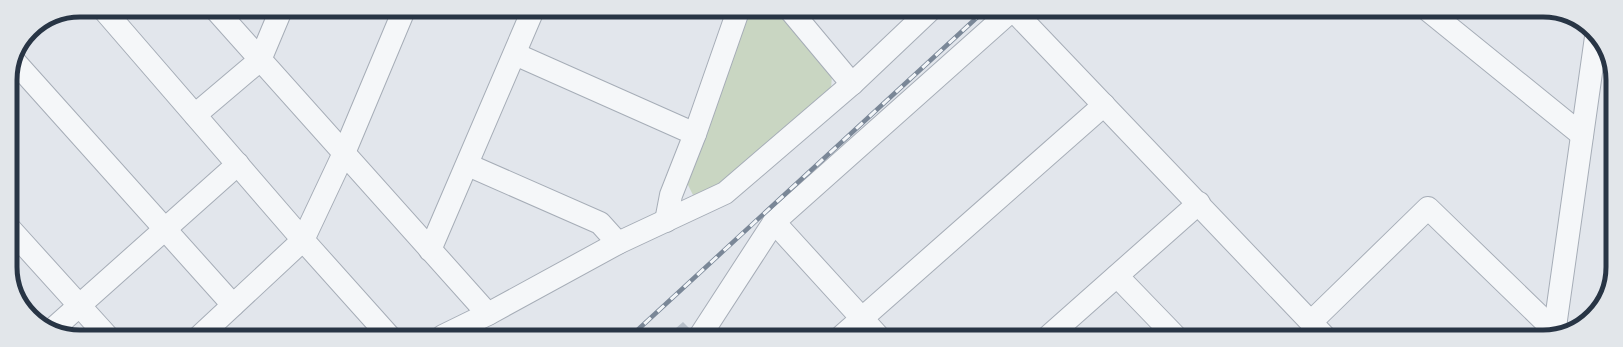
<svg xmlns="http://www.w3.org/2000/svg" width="1623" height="347" viewBox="0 0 1623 347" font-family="'Titillium Web',sans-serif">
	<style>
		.green { fill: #c9d6c2 }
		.building { fill: #b8c0ca }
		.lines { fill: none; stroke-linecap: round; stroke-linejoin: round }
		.minor-casing { stroke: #a6adb7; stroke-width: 24 }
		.minor { stroke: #f5f7f9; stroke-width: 22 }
		.rail-casing { stroke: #7a8797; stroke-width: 4.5 }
		.rail { stroke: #f2f5f8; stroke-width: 3; stroke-dasharray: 9; stroke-linecap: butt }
		.rim { fill: none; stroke: #283545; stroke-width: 5 }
	</style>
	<rect width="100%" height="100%" fill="#e2e6ec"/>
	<path class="green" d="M 749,11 L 779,11 L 832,74 L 831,90 L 723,183 L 693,195 L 685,179 Z"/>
	<path class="building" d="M 683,322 L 692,331 L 689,336 L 667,336 Z"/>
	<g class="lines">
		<g class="minor-casing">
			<g id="minor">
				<path d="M 104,10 L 303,240 L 389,336"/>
				<path d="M 216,10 L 488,314"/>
				<path d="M 791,11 L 852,84"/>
				<path d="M 1014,11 L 1325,337"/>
				<path d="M 1429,11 L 1582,135"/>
				<path d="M 515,54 L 695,134"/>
				<path d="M 16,63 L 233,305"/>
				<path d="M 195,115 L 260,60 L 281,10"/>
				<path d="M 468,165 L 600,223 L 618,243"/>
				<path d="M 666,221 L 671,195 L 695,134 L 738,11"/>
				<path d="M 774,222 L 878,336"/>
				<path d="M 11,230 L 107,336"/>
				<path d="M 430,250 L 533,10"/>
				<path d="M 1117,276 L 1176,337"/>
				<path d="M 1311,322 L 1428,208 L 1555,331"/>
				<path d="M 53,329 L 238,164"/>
				<path d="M 1554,334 L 1596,37"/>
				<path d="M 200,336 L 303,240 L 344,153 L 404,10"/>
				<path d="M 443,336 L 488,314 L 618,243 L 725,193 L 852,84 L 929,11"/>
				<path d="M 700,336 L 774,222 L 1011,11"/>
				<path d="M 842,336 L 1104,105"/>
				<path d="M 1049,336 L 1199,203"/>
			</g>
		</g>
		<use href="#minor" class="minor"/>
		<g class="rail-casing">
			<path id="rail" d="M 631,336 L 984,11"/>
		</g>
		<use href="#rail" class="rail"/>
	</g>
	<path d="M0 0H1623V347H0ZM80 17H1543A63 63 0 0 1 1606 80V267A63 63 0 0 1 1543 330H80A63 63 0 0 1 17 267V80A63 63 0 0 1 80 17Z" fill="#e2e6ea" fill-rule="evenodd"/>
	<path class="rim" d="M80 17H1543A63 63 0 0 1 1606 80V267A63 63 0 0 1 1543 330H80A63 63 0 0 1 17 267V80A63 63 0 0 1 80 17Z"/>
</svg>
